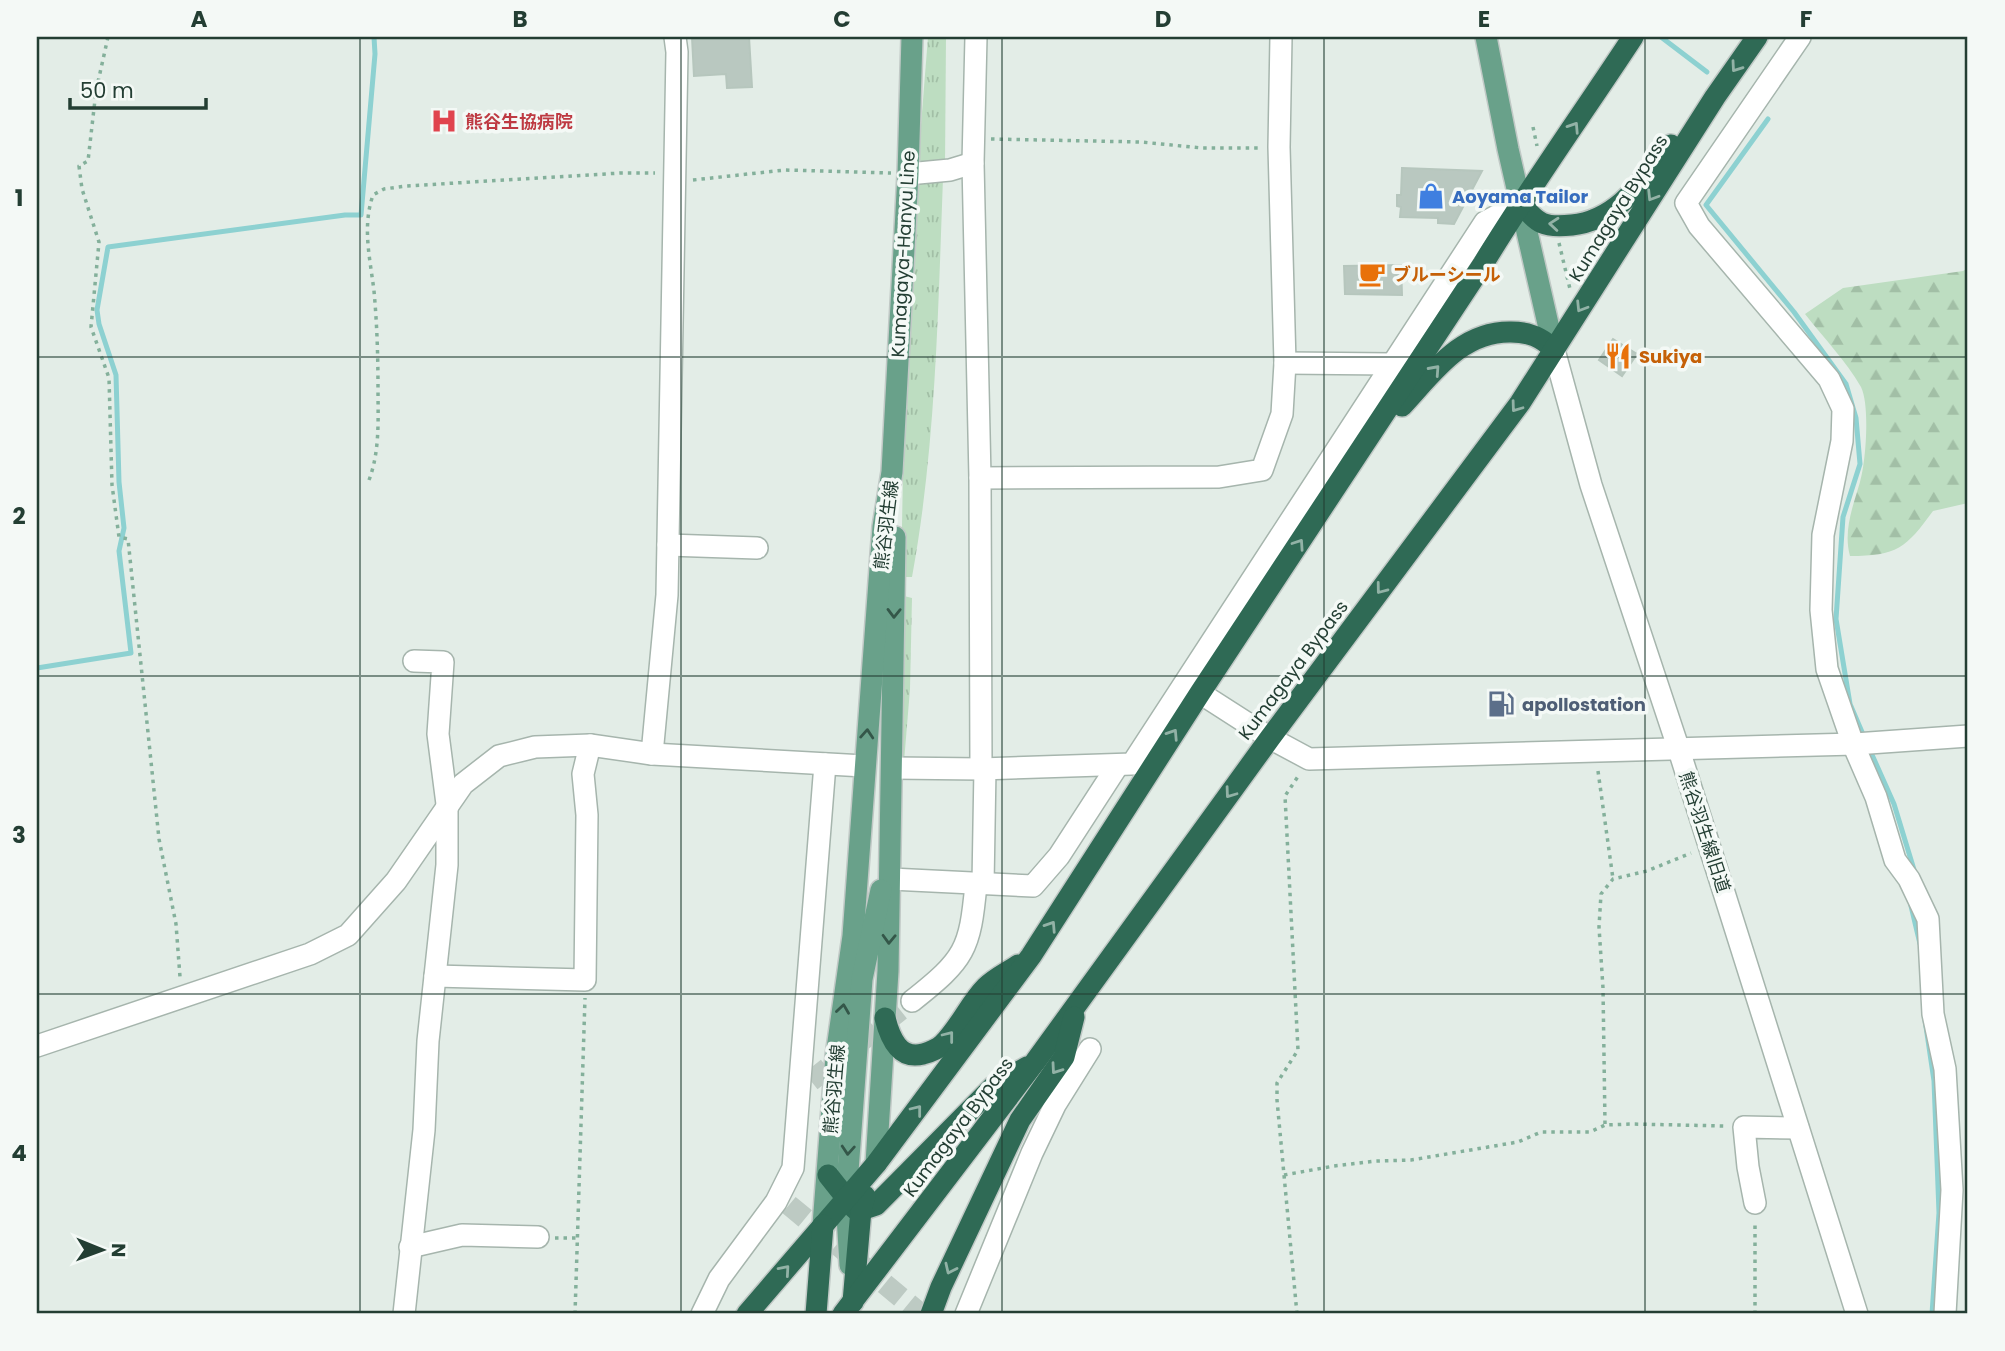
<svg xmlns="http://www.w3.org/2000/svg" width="2005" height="1351" viewBox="0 0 2005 1351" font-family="Poppins,'Noto Sans JP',sans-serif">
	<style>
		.grass { fill: url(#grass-tufts) }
		.forest { fill: url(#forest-firs) }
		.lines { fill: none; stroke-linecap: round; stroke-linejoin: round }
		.stream { stroke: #8dd1d1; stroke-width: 5 }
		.building { fill: #b9c8c0; stroke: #b6c6bd; stroke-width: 2 }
		.minor-tunnel { stroke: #bdcac3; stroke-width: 21; stroke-dasharray: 21 10; stroke-linecap: butt }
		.minor-casing { stroke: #a6b5ad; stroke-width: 24 }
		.major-casing { stroke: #c1c9c6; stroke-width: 24 }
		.highway-casing { stroke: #c1c9c6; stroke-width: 24 }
		.path { stroke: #84b09b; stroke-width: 3.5; stroke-dasharray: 3.5 5; stroke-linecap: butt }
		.minor { stroke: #fff; stroke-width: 21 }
		.major { stroke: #69a18a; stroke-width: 21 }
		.highway { stroke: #2f6a55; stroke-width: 21 }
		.oneway { stroke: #92b2a6 }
		.oneway2 { stroke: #345749 }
		.grid { fill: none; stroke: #233e33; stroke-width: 2; stroke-opacity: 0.55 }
		.labels { text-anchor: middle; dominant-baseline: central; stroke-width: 7; stroke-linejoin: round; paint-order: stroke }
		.health-label { font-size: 18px; font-weight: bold; fill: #be3a42; stroke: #f4f9f6; text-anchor: start }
		.shop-label { font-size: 18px; font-weight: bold; fill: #366cbe; stroke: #f4f9f6; text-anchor: start }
		.street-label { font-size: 18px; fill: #233e33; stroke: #f4f9f6 }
		.food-label { font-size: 18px; font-weight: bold; fill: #c56008; stroke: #f4f9f6; text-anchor: start }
		.service-label { font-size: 18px; font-weight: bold; fill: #4e5e75; stroke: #f4f9f6; text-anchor: start }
		.neatline { fill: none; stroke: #233e33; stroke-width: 2.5 }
		.grid-label { font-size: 23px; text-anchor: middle; font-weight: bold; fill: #233e33 }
	</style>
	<defs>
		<pattern id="grass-tufts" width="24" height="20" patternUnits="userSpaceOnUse" patternTransform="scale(1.75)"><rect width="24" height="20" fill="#bdddc1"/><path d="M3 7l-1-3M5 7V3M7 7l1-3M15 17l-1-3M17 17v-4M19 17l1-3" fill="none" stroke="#a2bfa6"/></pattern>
		<pattern id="forest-firs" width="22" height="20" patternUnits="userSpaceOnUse" patternTransform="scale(1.75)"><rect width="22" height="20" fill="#bdddc1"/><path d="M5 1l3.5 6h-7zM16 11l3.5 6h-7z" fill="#a2bfa6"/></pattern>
	</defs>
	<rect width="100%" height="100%" fill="#e3ede7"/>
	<g class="grass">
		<path d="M 928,37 L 946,37 L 945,165 L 918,163 Z"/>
		<path d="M 943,178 C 938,311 936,446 912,577 L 901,577 L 903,473 L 918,181 Z"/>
		<path d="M 900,595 L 912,598 L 910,689 L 904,762 L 900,760 Z"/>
	</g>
	<path class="forest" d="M 1968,268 L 1968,503 L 1933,511 C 1906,548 1897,556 1850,556 C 1843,531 1853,506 1860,482 C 1866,462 1870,405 1861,387 C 1846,361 1823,337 1805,314 L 1843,288 L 1963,271 Z"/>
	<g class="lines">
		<g class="stream">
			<path d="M 1661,37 L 1707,72"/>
			<path d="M 1768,119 L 1706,205 L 1794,312 L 1846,384 L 1856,418 L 1860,464 L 1843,517 L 1836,619 L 1850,704 L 1865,739"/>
			<path d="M 37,668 L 131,653 L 119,551 L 124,528 L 119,482 L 116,375 L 99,324 L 97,310 L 108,247 L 345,215 L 361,215 L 375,54 L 374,37"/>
			<path d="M 1869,748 L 1894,804 L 1915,873"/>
			<path d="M 1911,906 L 1920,944"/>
			<path d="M 1925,1020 L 1934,1081 L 1939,1213 L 1932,1314"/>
		</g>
	</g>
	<g class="building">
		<path d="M 692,37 L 749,37 L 752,87 L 727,88 L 726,74 L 694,76 Z"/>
		<path d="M 1402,168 L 1482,171 L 1454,224 L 1438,223 L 1438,218 L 1400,217 L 1401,207 L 1397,206 L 1397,195 L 1401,195 Z"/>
		<path d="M 1401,265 L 1402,295 L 1345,294 L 1344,266 Z"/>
		<path d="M 1613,339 L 1637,354 L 1622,376 L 1599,360 Z"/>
	</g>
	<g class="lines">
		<g class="minor-tunnel">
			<path d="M 811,1081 L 912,1001"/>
			<path d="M 789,1205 L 921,1314"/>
		</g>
		<g class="minor-casing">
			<g id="minor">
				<path d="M 976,37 L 973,163 L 980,478 L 981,769"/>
				<path d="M 1800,37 L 1686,203 L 1699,226 L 1829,379 L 1843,409 L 1842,441 L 1823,535 L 1821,610 L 1827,669 L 1853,744 L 1876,797 L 1895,860 L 1909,879 L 1928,919 L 1933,1014 L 1945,1069 L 1952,1190 L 1945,1314"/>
				<path d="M 908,174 L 950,170 L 973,163"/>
				<path d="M 1554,350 L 1591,485 L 1679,750 L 1857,1314"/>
				<path d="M 1285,363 L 1392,364"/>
				<path d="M 980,478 L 1219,477 L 1262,470 L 1282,414 L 1285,363 L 1279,147 L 1281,37"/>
				<path d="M 668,545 L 757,548"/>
				<path d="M 1200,693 L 1270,738 L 1309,759 L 1855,744 L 1968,736"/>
				<path d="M 652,754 L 667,595 L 677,52 L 675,37"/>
				<path d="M 893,768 L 981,769 L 1132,764 L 1485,222 L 1521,203"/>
				<path d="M 891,879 L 1033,886 L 1059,856 L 1118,765"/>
				<path d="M 983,884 L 985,768"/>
				<path d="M 435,976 L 585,980 L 587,815 L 583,774 L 590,745"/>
				<path d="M 912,1001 C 965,959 970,950 976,884"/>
				<path d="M 37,1046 L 310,954 L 348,935 L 396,881 L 463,784 L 499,756 L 535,747 L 590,745 L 652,754 L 864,766"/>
				<path d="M 1755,1203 L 1748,1167 L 1744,1127 L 1798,1128"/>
				<path d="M 410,1247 L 462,1235 L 538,1237"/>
				<path d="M 404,1314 L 424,1130 L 428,1041 L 447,865 L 447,804 L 438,734 L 443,662 L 414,661"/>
				<path d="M 702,1314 L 719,1279 L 776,1202 L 793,1168 L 825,764"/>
				<path d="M 966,1314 L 1032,1153 L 1055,1105 L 1090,1049"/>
			</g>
		</g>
		<g class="major-casing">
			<g id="major">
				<path d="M 1486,37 L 1508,149 L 1554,350"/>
				<path d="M 876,1164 L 888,971 L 895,537"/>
				<path d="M 823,1225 L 836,1056 L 853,936 L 883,527 L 892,472 L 908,174 L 912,37"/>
				<path d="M 850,1265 L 846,1199 L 862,979 L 881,890"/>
			</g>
		</g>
		<g class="highway-casing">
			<g id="highway">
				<path d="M 1521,203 C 1537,224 1544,228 1572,225 C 1619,220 1643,180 1671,145"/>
				<path d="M 1402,406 C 1433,373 1461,331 1511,332 C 1529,332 1542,337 1554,350"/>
				<path d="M 885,1018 C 890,1038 899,1060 923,1054 C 930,1052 938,1049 943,1044 C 960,1027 970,1003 986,987 C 995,978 1008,972 1018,965"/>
				<path d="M 828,1175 L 855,1209 L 861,1210 L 876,1205 L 993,1087 L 1027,1067"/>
				<path d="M 853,1302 L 861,1210 L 865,1196"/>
				<path d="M 747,1314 L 876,1164 L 1031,956 L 1200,693 L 1483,264 C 1530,187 1583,113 1633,37"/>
				<path d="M 816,1314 L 823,1225"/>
				<path d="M 843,1314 L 1035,1062 L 1270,738 L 1520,403 L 1715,97 L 1757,37"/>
				<path d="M 931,1314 L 941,1287 L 1020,1120 L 1064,1057 L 1074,1017"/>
			</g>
		</g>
		<g class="path">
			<path d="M 108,37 L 96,91 L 88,161 L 79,166 L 82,189 L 99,242 L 91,327 L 109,378 L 112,485 L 119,537 L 128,539 L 159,839 L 176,924 L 180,977"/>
			<path d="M 1533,127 L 1537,146"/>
			<path d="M 991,139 L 1141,142 L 1202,148 L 1259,148"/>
			<path d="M 693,180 L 785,170 L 891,173"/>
			<path d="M 1559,243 L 1570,289"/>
			<path d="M 369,480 C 380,451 378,419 378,389 C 378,356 377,324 374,291 C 370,258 362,227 373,195 L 384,189 L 406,186 L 621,173 L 655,173"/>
			<path d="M 1598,771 L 1613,879"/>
			<path d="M 1605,1124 L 1603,988 L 1599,927 L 1601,894 L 1613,879 L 1647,871 L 1691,853"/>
			<path d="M 1284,1175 L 1334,1166 L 1376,1161 L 1411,1160 L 1518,1142 L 1541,1132 L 1590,1132 L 1605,1125 L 1632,1124 L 1725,1126"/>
			<path d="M 555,1238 L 577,1238"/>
			<path d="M 575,1314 L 585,998"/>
			<path d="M 1297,1314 L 1277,1100 L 1277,1083 L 1298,1050 L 1285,796 L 1299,775"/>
			<path d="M 1755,1314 L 1755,1222"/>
		</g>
		<use href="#minor" class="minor"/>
		<use href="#major" class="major"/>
		<use href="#highway" class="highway"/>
	</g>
	<defs><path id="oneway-chevron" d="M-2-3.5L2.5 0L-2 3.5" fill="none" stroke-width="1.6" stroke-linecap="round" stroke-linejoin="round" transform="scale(1.75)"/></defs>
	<g class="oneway">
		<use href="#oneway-chevron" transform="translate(1736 67) rotate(125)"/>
		<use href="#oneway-chevron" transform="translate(1574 127) rotate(-57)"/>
		<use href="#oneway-chevron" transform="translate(1652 196) rotate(122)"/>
		<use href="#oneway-chevron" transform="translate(1554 224) rotate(-175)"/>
		<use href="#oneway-chevron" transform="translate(1581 307) rotate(122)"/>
		<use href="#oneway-chevron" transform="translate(1435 370) rotate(-48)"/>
		<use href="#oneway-chevron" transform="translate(1516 407) rotate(126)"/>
		<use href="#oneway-chevron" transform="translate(1299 544) rotate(-56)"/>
		<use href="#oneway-chevron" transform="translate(1381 589) rotate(127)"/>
		<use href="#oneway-chevron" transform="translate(1173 734) rotate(-57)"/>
		<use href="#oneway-chevron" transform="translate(1230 793) rotate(126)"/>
		<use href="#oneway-chevron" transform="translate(1051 926) rotate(-57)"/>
		<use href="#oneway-chevron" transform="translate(949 1036) rotate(-52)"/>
		<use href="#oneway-chevron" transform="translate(1056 1069) rotate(125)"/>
		<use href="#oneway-chevron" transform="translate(917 1110) rotate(-52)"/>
		<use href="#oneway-chevron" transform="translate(950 1269) rotate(115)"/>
		<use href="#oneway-chevron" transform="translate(785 1270) rotate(-49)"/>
	</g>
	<g class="oneway2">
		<use href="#oneway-chevron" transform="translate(894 613) rotate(91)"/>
		<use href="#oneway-chevron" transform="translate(867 734) rotate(-86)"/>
		<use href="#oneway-chevron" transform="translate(889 939) rotate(92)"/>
		<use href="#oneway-chevron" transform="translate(843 1009) rotate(-82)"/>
		<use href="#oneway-chevron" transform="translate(848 1150) rotate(94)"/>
	</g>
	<path class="grid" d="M 360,37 L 360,1314M 681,37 L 681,1314M 1002,37 L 1002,1314M 1324,37 L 1324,1314M 1645,37 L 1645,1314M 37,357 L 1968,357M 37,676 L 1968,676M 37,994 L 1968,994"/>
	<defs>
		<g id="hospital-bare" transform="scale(2.1)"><path d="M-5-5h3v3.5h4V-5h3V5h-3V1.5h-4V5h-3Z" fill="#e0444e" stroke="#f4f9f6" stroke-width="2.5" paint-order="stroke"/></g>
		<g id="shop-bare" transform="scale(2.1)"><path d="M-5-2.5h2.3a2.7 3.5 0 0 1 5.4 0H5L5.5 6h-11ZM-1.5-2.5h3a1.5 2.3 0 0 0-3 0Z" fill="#3f7fe0" stroke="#f4f9f6" stroke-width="2.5" paint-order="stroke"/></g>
		<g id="cafe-bare" transform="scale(2.1)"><path d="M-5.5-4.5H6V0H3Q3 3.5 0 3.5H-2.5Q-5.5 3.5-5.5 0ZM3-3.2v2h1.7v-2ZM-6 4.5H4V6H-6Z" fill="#e8710a" stroke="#f4f9f6" stroke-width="2.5" paint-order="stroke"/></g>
		<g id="restaurant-bare" transform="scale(2.1)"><path d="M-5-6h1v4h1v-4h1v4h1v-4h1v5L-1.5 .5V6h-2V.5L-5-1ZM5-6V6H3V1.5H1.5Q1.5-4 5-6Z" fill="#e8710a" stroke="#f4f9f6" stroke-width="2.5" paint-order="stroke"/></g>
		<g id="fuel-bare" transform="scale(2.1)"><path d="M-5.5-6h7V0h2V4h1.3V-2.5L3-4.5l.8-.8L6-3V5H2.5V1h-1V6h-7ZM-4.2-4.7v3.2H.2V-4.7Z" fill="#5c6f8a" stroke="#f4f9f6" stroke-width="2.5" paint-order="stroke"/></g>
	</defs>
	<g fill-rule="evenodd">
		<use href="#hospital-bare" x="444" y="121"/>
		<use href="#shop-bare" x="1431" y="196"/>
		<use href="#cafe-bare" x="1372" y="274"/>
		<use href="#restaurant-bare" x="1618" y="356"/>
		<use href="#fuel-bare" x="1501" y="704"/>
	</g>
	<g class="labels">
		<g class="health-label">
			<text x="465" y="121">熊谷生協病院</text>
		</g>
		<g class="shop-label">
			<text x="1452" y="196">Aoyama Tailor</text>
		</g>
		<g class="street-label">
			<text transform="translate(1618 208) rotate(-58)">Kumagaya Bypass</text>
			<text transform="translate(903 254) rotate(-87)">Kumagaya-Hanyu Line</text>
			<text transform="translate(886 525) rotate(-83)">熊谷羽生線</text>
			<text transform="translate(1293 670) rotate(-53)">Kumagaya Bypass</text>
			<text transform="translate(1705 832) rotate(72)">熊谷羽生線旧道</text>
			<text transform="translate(834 1089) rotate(-85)">熊谷羽生線</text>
			<text transform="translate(958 1127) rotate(-53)">Kumagaya Bypass</text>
		</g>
		<g class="food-label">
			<text x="1393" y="274">ブルーシール</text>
			<text x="1639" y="356">Sukiya</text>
		</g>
		<g class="service-label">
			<text x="1522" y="704">apollostation</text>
		</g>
	</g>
	<rect width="2005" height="1351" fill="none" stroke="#f4f9f6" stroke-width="77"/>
	<g transform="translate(102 1250) rotate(91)" stroke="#f4f9f6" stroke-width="5" paint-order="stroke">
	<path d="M0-5L12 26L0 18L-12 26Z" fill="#233e33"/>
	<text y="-10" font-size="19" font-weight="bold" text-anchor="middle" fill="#233e33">N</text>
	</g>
	<path d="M70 98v10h136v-10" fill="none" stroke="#233e33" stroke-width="3.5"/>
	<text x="80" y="98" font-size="21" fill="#233e33" stroke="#f4f9f6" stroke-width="5" paint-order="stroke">50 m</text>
	<rect x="38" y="38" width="1928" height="1274" class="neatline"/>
	<g class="grid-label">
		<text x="199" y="27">A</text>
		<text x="520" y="27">B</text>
		<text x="842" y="27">C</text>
		<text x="1163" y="27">D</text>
		<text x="1484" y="27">E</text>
		<text x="1806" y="27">F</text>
		<text x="19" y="206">1</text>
		<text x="19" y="524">2</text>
		<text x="19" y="843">3</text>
		<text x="19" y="1161">4</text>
	</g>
</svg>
